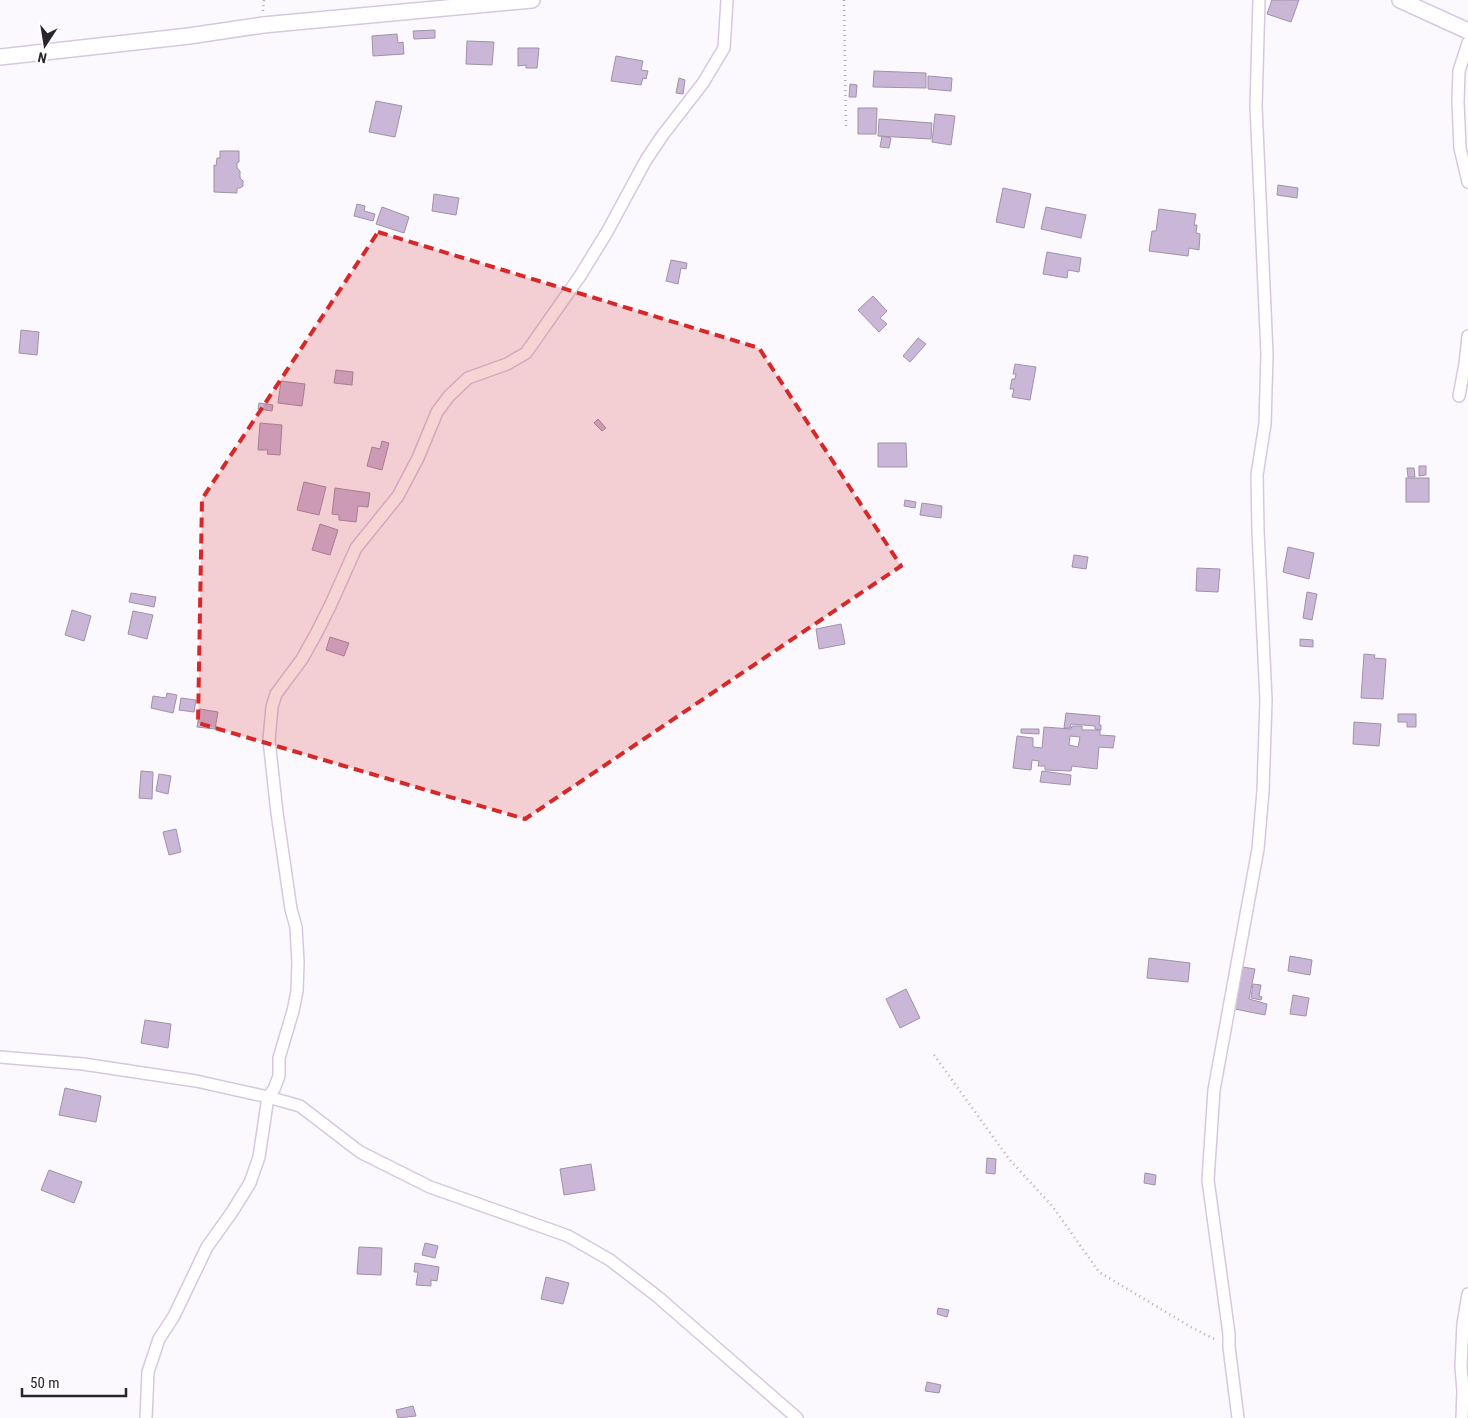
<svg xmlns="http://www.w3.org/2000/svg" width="1468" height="1418" viewBox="0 0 1468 1418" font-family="'Roboto Condensed',sans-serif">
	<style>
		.building { fill: #cab7d7; stroke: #9f92a9; fill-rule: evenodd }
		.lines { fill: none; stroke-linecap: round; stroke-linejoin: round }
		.minor-casing { stroke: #d6c8e1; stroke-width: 14 }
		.tertiary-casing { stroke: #d6c8e1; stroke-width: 18 }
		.path { stroke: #afabb3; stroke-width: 2.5; stroke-dasharray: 1 4; stroke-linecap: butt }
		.minor { stroke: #fff; stroke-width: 11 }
		.tertiary { stroke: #fff; stroke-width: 15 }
		.marked { fill: #d62828; fill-opacity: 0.2; stroke: #d62828; stroke-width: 4; stroke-dasharray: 10 6; stroke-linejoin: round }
	</style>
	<rect width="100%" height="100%" fill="#fbf8fe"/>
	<g class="building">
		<path d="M 1272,0 L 1299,0 L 1291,22 L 1267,14 Z"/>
		<path d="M 435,30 L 435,38 L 414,39 L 413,31 Z"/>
		<path d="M 397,34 L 398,43 L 403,42 L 404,54 L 373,56 L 372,36 Z"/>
		<path d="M 467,41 L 494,42 L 492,65 L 466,64 Z"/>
		<path d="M 518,48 L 539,48 L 537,68 L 526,68 L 526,65 L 518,66 Z"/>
		<path d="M 616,56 L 643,61 L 641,70 L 648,71 L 646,79 L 643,78 L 641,85 L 611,81 Z"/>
		<path d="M 874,71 L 926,73 L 926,88 L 873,87 Z"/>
		<path d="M 928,76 L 952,78 L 951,91 L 928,89 Z"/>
		<path d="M 679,78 L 685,80 L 683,94 L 676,93 Z"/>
		<path d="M 850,84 L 857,85 L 856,97 L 849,97 Z"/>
		<path d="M 376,101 L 402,106 L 395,137 L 369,132 Z"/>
		<path d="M 858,108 L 877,108 L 876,134 L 858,134 Z"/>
		<path d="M 935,114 L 955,116 L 951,145 L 932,142 Z"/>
		<path d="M 879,119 L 932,123 L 931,139 L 878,136 Z"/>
		<path d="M 882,136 L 891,138 L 889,148 L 880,147 Z"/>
		<path d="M 220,151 L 239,151 L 239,162 L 237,163 L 237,168 L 240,171 L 240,178 L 243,181 L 243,186 L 240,188 L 237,188 L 237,193 L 214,192 L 214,165 L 216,166 L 217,158 L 220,158 Z"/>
		<path d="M 1278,185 L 1298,188 L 1297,198 L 1277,195 Z"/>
		<path d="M 1003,188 L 1031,194 L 1024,228 L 996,222 Z"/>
		<path d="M 434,194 L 459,198 L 456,215 L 432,211 Z"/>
		<path d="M 357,204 L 365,206 L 364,211 L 375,214 L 373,221 L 354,216 Z"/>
		<path d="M 382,207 L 409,217 L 404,233 L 376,224 Z"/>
		<path d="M 1046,207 L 1086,215 L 1081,238 L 1041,229 Z"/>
		<path d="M 1159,209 L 1196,214 L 1194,225 L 1197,225 L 1196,233 L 1200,234 L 1199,250 L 1189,248 L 1188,256 L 1149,251 L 1152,231 L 1156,231 Z"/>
		<path d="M 1047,252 L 1081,258 L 1079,272 L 1068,270 L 1067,278 L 1043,274 Z"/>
		<path d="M 671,260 L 687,263 L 686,269 L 681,268 L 678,284 L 666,281 Z"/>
		<path d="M 873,296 L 887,311 L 880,318 L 887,324 L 879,332 L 858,310 Z"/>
		<path d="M 21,330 L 39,332 L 37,355 L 19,353 Z"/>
		<path d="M 918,338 L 926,344 L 910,362 L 903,356 Z"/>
		<path d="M 1015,364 L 1036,367 L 1030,400 L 1012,397 L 1014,389 L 1010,389 L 1012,379 L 1015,379 L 1016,374 L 1013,374 Z"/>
		<path d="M 336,370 L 353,372 L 352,385 L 334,383 Z"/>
		<path d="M 281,381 L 305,384 L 302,406 L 278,403 Z"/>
		<path d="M 259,403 L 273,405 L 272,411 L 258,409 Z"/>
		<path d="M 598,419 L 606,428 L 602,431 L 594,423 Z"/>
		<path d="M 260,423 L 282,425 L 280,455 L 267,454 L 268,450 L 258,450 Z"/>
		<path d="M 382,441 L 389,443 L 382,470 L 367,466 L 372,447 L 380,449 Z"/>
		<path d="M 878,443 L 906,443 L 907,467 L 878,467 Z"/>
		<path d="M 1419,466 L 1426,466 L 1426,475 L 1419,476 Z"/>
		<path d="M 1407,468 L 1414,468 L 1415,477 L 1408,477 Z"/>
		<rect x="1406" y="478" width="23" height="24"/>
		<path d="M 304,482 L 326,487 L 319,515 L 297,510 Z"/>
		<path d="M 335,488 L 370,493 L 368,507 L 358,506 L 356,522 L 339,520 L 339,515 L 332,514 Z"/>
		<path d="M 905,500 L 916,502 L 915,508 L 904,506 Z"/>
		<path d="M 922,503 L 942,506 L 941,518 L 920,515 Z"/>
		<path d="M 320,524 L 338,530 L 330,555 L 312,550 Z"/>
		<path d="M 1288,547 L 1314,553 L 1309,579 L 1283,572 Z"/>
		<path d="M 1074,555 L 1088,557 L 1086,569 L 1072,567 Z"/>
		<path d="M 1197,568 L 1220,569 L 1218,592 L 1196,591 Z"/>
		<path d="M 1307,592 L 1317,594 L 1312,620 L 1303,618 Z"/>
		<path d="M 131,593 L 156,597 L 154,607 L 129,602 Z"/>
		<path d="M 72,610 L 91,616 L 84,641 L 65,635 Z"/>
		<path d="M 133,611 L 153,615 L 147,639 L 128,634 Z"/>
		<path d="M 841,624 L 845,644 L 819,649 L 816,629 Z"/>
		<path d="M 330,637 L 349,643 L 344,656 L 326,650 Z"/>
		<path d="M 1300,639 L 1313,640 L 1313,647 L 1300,646 Z"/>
		<path d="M 1364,654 L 1375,655 L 1374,658 L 1386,659 L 1383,699 L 1361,698 Z"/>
		<path d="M 167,693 L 177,695 L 173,713 L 151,708 L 153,696 L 166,698 Z"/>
		<path d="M 181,698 L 196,700 L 194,712 L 179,710 Z"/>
		<path d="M 200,709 L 218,712 L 215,729 L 197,727 Z"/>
		<path d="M 1066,713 L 1100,716 L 1099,725 L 1101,725 L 1101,730 L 1095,729 L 1095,726 L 1071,724 L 1070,728 L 1064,728 Z"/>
		<path d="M 1398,714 L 1416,714 L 1416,727 L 1407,727 L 1407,722 L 1398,722 Z"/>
		<path d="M 1354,722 L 1381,724 L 1379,746 L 1353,744 Z"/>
		<path d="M 1072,726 L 1082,726 L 1082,730 L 1100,730 L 1100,735 L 1115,736 L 1113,748 L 1099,747 L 1097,769 L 1072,766 L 1071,771 L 1045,770 L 1045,766 L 1038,766 L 1039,761 L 1032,760 L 1031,770 L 1013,768 L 1017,736 L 1033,738 L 1033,747 L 1042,748 L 1044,727 L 1071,729 ZM 1070,736 L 1080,737 L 1078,747 L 1069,745 Z"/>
		<path d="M 1021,729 L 1039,729 L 1039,734 L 1021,733 Z"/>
		<path d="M 141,771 L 153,772 L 152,799 L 139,798 Z"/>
		<path d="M 1042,771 L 1071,775 L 1070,785 L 1040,782 Z"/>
		<path d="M 159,774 L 171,776 L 168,794 L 156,791 Z"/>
		<path d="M 176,829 L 181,852 L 169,855 L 163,832 Z"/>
		<path d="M 1290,956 L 1312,960 L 1310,975 L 1288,971 Z"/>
		<path d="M 1149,958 L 1190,963 L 1188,982 L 1147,978 Z"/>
		<path d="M 1243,967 L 1255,969 L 1249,999 L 1267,1004 L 1265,1015 L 1235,1009 Z"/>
		<path d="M 1253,984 L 1261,985 L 1259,996 L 1262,997 L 1261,1000 L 1251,998 Z"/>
		<path d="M 906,989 L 920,1018 L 900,1028 L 886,999 Z"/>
		<path d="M 1293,995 L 1309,998 L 1306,1016 L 1290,1014 Z"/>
		<path d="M 145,1020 L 171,1024 L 168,1048 L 141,1043 Z"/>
		<path d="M 65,1088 L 101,1096 L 96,1122 L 59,1115 Z"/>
		<path d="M 987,1158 L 996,1159 L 995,1174 L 986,1173 Z"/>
		<path d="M 591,1164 L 595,1190 L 564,1195 L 560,1169 Z"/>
		<path d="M 49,1170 L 82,1182 L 74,1203 L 41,1190 Z"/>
		<path d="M 1145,1173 L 1156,1175 L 1155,1185 L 1144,1183 Z"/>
		<path d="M 425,1243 L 438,1246 L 435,1258 L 422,1255 Z"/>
		<path d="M 359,1247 L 382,1248 L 381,1275 L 357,1274 Z"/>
		<path d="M 415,1263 L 439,1267 L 437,1281 L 431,1280 L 431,1286 L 416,1285 L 418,1272 L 414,1272 Z"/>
		<path d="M 546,1277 L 569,1283 L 563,1304 L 541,1299 Z"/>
		<path d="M 938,1308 L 949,1310 L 947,1317 L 937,1314 Z"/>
		<path d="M 927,1382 L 941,1385 L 939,1393 L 925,1391 Z"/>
		<path d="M 413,1406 L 416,1416 L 398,1418 L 396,1410 Z"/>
	</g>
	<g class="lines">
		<g class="minor-casing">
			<g id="minor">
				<path d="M 1468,43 L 1459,71 L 1458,102 L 1460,148 L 1468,182"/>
				<path d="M 1459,396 L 1465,364 L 1468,336"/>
				<path d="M 0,1057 L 83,1064 L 196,1081 L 268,1097 L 300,1106 L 360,1152 L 430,1187 L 568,1236 L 610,1260 L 658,1297 L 797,1418"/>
				<path d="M 146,1418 L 148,1372 L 159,1339 L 174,1316 L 207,1247 L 232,1212 L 250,1183 L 259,1157 L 268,1097 L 274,1089 L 279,1076 L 279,1058 L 293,1011 L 297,991 L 298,962 L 296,927 L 291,909 L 277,813 L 269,740 L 272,707 L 276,694 L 302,659 L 316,634 L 331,604 L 356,548 L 398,496 L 418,458 L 437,412 L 449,396 L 468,378 L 507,364 L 526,353 L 580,276 L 607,232 L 646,160 L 662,136 L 703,83 L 724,48 L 727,0"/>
				<path d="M 1238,1418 L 1229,1347 L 1229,1334 L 1208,1180 L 1214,1090 L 1258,849 L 1263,791 L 1266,700 L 1258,531 L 1257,475 L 1265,424 L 1267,354 L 1256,106 L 1259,0"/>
				<path d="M 1462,1418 L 1463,1391 L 1461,1366 L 1463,1324 L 1468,1294"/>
			</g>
		</g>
		<g class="tertiary-casing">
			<g id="tertiary">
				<path d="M 1400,0 L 1468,31"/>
				<path d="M 0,57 L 189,36 L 263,25 L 532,0"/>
			</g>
		</g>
		<g class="path">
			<path d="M 844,0 L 846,126"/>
			<path d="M 263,11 L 264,0"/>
			<path d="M 934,1055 L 1009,1159 L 1053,1207 L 1099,1272 L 1191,1327 L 1216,1340"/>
		</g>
		<use href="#minor" class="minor"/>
		<use href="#tertiary" class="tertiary"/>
	</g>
	<path class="marked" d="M 378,232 L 759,348 L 901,566 L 525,819 L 198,723 L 202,499 Z"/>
	<g transform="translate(45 45) rotate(192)" stroke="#ffffff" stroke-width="4" paint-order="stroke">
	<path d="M0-4L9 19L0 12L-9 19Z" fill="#2a242e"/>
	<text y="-8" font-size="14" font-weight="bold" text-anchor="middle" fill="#2a242e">N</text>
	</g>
	<path d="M22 1388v8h104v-8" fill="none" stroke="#2a242e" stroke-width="2.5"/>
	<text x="30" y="1388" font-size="15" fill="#2a242e" stroke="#ffffff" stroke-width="4" paint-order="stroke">50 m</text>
</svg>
